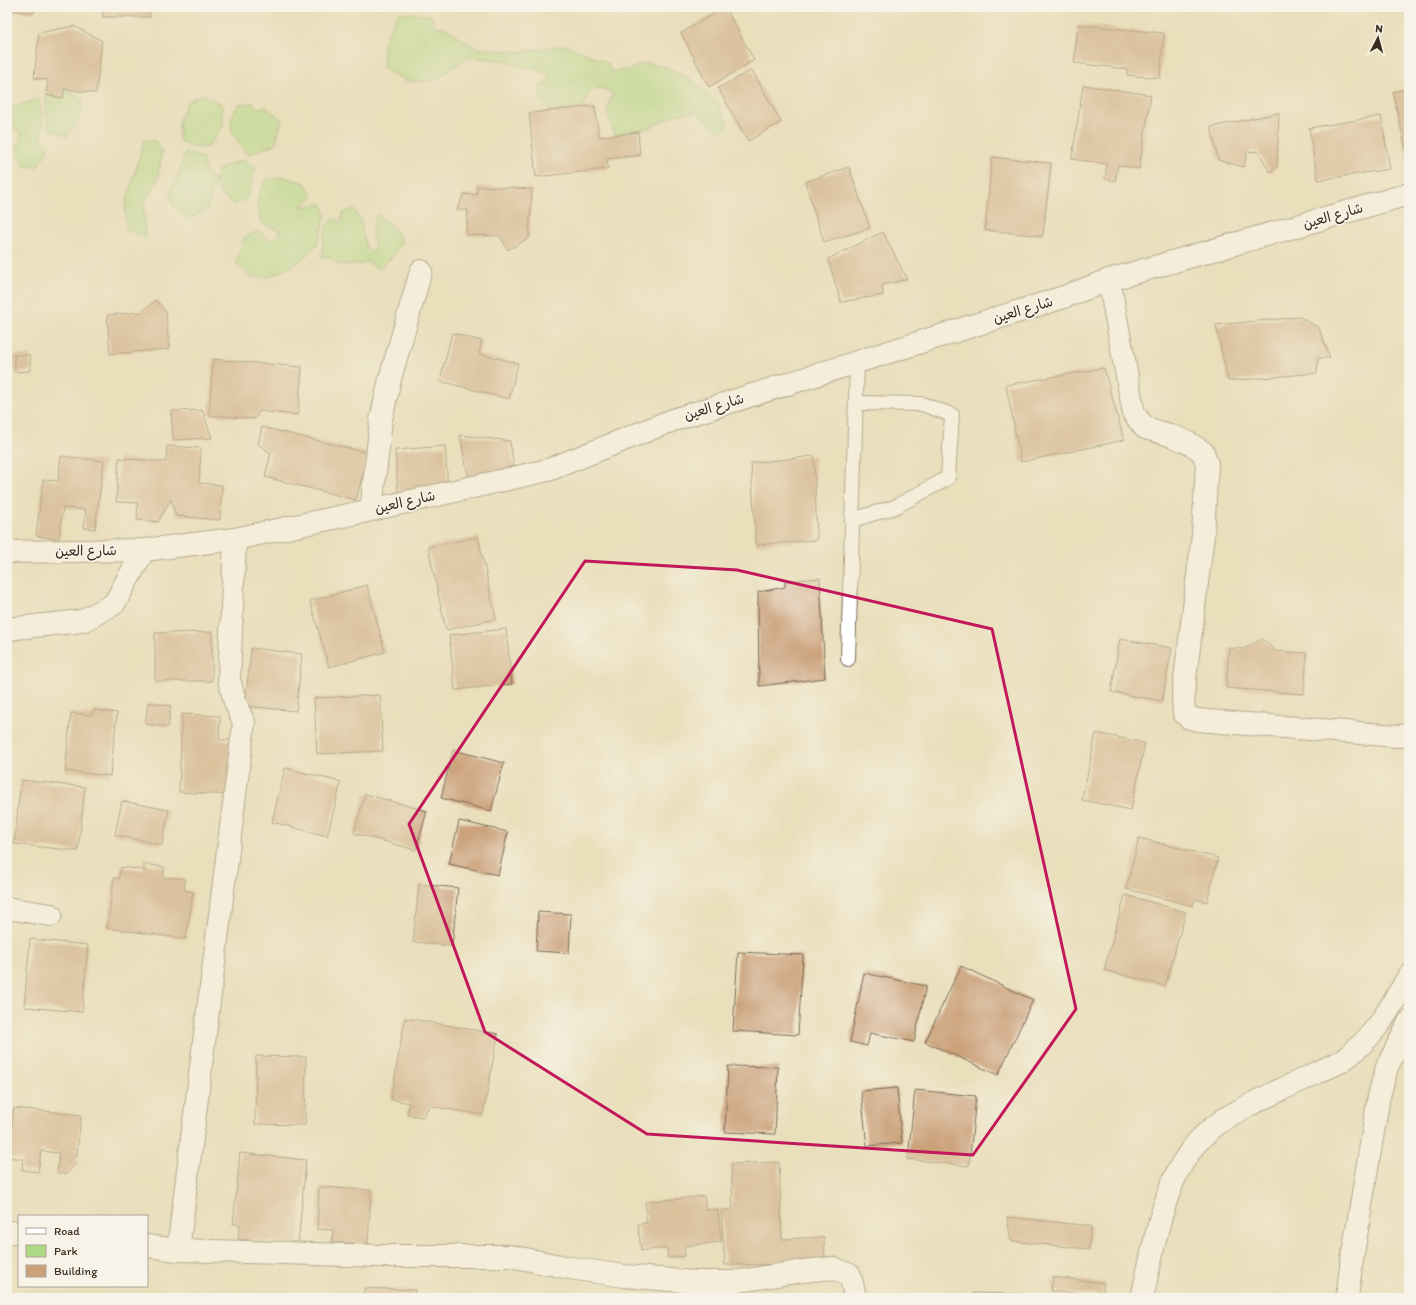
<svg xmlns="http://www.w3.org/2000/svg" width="1416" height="1305" viewBox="0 0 1416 1305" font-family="Itim,'Playpen Sans Arabic',sans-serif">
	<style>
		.green { fill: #aed985; stroke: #748252 }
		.building { fill: #cba17a }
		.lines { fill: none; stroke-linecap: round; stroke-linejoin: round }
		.service-casing { stroke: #786955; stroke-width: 16 }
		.minor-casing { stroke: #786955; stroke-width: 24 }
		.tertiary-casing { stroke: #786955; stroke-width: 24 }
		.service { stroke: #fff; stroke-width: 14 }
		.minor { stroke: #fff; stroke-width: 22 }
		.tertiary { stroke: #fff; stroke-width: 22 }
		.marked { fill: none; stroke: #c2185b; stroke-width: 3; stroke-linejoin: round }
		.labels { text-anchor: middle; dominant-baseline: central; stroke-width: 3.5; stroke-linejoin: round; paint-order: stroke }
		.street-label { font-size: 14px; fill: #3b2a1e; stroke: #f7f3e8 }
	</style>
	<rect width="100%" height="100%" fill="#f7f3e8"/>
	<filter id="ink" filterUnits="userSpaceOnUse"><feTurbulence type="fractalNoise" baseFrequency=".025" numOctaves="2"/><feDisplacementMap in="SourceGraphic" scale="8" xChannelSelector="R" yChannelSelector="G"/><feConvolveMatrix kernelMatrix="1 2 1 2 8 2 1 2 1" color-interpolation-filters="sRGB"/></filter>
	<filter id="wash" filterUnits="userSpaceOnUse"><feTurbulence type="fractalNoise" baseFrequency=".012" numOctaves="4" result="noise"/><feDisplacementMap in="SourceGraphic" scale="16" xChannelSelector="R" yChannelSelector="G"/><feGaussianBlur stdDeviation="0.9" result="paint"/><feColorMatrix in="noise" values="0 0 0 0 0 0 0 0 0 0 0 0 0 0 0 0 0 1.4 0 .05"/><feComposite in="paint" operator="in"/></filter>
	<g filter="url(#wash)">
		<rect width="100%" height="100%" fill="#eadfbb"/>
		<g class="green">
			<path d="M 398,13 L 431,15 L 434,26 L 444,27 L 476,48 L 521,52 L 566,45 L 608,63 L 611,72 L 629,70 L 644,63 L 666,67 L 690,79 L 716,102 L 729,126 L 719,131 L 696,111 L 675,115 L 648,128 L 615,135 L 607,110 L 613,93 L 600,88 L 590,90 L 583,107 L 550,111 L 540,96 L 540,86 L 551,80 L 544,72 L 502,60 L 467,57 L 434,81 L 407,81 L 384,69 L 383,44 Z"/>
			<path d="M 64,89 L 83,100 L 81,117 L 67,136 L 50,129 L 47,119 L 46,95 Z"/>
			<path d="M 203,94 L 222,105 L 223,125 L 208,147 L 194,148 L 179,141 L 179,120 L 187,102 Z"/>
			<path d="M 39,99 L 43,122 L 40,134 L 48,150 L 37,167 L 24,166 L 17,149 L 22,133 L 9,125 L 11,107 Z"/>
			<path d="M 254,103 L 257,109 L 264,106 L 282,120 L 275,144 L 247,155 L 232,132 L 231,118 L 239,104 Z"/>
			<path d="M 144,140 L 155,141 L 162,152 L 157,181 L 144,202 L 145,238 L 126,229 L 125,207 Z"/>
			<path d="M 186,151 L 202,158 L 206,173 L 215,180 L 218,170 L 232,163 L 245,160 L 256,168 L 248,197 L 235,205 L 220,194 L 215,180 L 207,209 L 188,220 L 173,205 L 170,191 L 177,178 Z"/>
			<path d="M 283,177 L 305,183 L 313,196 L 301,207 L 322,204 L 326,215 L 317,245 L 296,264 L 269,277 L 251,277 L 236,263 L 244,238 L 258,231 L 271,241 L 281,231 L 261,223 C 256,201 255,200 266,180 Z"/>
			<path d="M 354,209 L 361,222 L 363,235 L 366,247 L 374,253 C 376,248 373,243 372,237 C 371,228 374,222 377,214 L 396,230 L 402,241 L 392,257 L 379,269 L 367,262 L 362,264 L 339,265 L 331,258 L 322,257 L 324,234 L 327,225 L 335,219 L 341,222 L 343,213 Z"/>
		</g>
		<g id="blocks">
			<g class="building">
				<path d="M 7,7 L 35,7 L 34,13 L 7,10 Z"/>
				<rect x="103" y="7" width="47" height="10"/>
				<path d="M 725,7 L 754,60 L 709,87 L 681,33 Z"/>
				<path d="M 1078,25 L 1164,33 L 1160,78 L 1127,75 L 1127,69 L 1074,63 Z"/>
				<path d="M 74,26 L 102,41 L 96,93 L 64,89 L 63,98 L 46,95 L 48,80 L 34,78 L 39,33 Z"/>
				<path d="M 752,70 L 781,122 L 748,141 L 718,88 Z"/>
				<path d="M 1083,85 L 1151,95 L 1139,169 L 1118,165 L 1115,181 L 1105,179 L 1107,164 L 1072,159 Z"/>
				<path d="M 1409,88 L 1409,159 L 1408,160 L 1393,92 Z"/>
				<path d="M 595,106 L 599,137 L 638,132 L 640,155 L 607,159 L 608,169 L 536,177 L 529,113 Z"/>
				<path d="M 1279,113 L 1277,167 L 1270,172 L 1258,151 L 1247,152 L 1244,167 L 1218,160 L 1211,127 Z"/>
				<path d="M 1381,116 L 1390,169 L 1318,180 L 1309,128 Z"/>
				<path d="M 992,157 L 1051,163 L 1043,236 L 985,230 Z"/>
				<path d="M 849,167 L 870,228 L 824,242 L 805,182 Z"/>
				<path d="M 477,186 L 532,189 L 529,238 L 508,250 L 500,236 L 466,235 L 468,210 L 457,210 L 464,194 L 477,195 Z"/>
				<path d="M 883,232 L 907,279 L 882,285 L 883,295 L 841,302 L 828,259 Z"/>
				<path d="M 156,300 L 166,312 L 169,349 L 110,354 L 107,315 L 141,312 Z"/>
				<path d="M 1300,317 L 1319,328 L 1330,358 L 1318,358 L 1317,373 L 1228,381 L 1216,325 Z"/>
				<path d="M 452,333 L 482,341 L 479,354 L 518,363 L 509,399 L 440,381 Z"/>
				<path d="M 14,355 L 30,355 L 30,371 L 15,372 Z"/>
				<path d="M 213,359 L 302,367 L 298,415 L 259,411 L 255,419 L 209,415 Z"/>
				<path d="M 1104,368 L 1124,440 L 1021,462 L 1006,385 Z"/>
				<path d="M 202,410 L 212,438 L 173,440 L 171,411 Z"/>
				<path d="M 262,427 L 368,453 L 356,500 L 265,477 L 271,453 L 258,444 Z"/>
				<path d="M 460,435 L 510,441 L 514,468 L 468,476 Z"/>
				<path d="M 167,446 L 201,448 L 199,483 L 222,485 L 220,520 L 176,516 L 171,499 L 158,522 L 137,520 L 138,503 L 116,502 L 119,458 L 166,462 Z"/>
				<path d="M 445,446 L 448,489 L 398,493 L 395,450 Z"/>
				<path d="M 61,456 L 104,461 L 95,529 L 84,528 L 86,510 L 63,508 L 59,539 L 36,536 L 43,480 L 58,481 Z"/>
				<path d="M 814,456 L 817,540 L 756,545 L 751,463 Z"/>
				<path d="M 478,537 L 496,619 L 446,630 L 428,547 Z"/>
				<path d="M 820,578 L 825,678 L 759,686 L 758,592 L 785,587 L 785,581 Z"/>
				<path d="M 367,585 L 385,652 L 329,667 L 310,601 Z"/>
				<path d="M 506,629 L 512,684 L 455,690 L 449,635 Z"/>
				<path d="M 212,632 L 212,681 L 155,681 L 155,633 Z"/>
				<path d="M 1120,639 L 1172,648 L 1162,701 L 1111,692 Z"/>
				<path d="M 1262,639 L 1276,651 L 1307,653 L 1304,694 L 1226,688 L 1229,648 L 1244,649 Z"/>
				<path d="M 251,648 L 302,654 L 296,711 L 245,706 Z"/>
				<path d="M 380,695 L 383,751 L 317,754 L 314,698 Z"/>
				<path d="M 148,702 L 171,706 L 168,727 L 145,724 Z"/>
				<path d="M 94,710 L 117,713 L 110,776 L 65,771 L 71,713 L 92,715 Z"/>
				<path d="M 182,714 L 220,716 L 219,740 L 237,740 L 231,795 L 179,792 Z"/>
				<path d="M 1096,733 L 1145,743 L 1131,810 L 1082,800 Z"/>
				<path d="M 453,750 L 504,763 L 491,811 L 441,798 Z"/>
				<path d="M 285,768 L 341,782 L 327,836 L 272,822 Z"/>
				<path d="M 21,780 L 85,787 L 78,851 L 14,844 Z"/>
				<path d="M 365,794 L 427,811 L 416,850 L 354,833 Z"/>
				<path d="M 122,801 L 169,810 L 162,845 L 115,835 Z"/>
				<path d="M 459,821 L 508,832 L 498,875 L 449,864 Z"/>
				<path d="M 1139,838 L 1218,858 L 1207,902 L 1195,899 L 1193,906 L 1126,889 Z"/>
				<path d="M 144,864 L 164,867 L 163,877 L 185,879 L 184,890 L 193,892 L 186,939 L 107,928 L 114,878 L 119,879 L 121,867 L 144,870 Z"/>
				<path d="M 419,884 L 458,888 L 452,946 L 413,942 Z"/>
				<path d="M 1125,895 L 1186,912 L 1165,986 L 1104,970 Z"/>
				<path d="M 538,912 L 571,914 L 569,953 L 536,951 Z"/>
				<path d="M 30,939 L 88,945 L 82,1012 L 24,1007 Z"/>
				<path d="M 738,952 L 803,955 L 798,1035 L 733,1031 Z"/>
				<path d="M 961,966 L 1033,1000 L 998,1075 L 925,1042 Z"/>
				<path d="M 864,973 L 926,986 L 914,1042 L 870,1033 L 867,1046 L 850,1042 Z"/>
				<path d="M 405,1018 L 498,1034 L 483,1115 L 430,1106 L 422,1117 L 407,1114 L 409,1103 L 391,1099 Z"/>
				<path d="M 256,1056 L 306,1057 L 305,1125 L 255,1124 Z"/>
				<path d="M 728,1066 L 778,1067 L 775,1134 L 725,1132 Z"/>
				<path d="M 897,1088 L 902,1143 L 867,1146 L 861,1091 Z"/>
				<path d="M 915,1090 L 976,1096 L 969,1166 L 908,1159 Z"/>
				<path d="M 14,1108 L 81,1115 L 76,1163 L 67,1174 L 57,1173 L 59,1153 L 41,1151 L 38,1172 L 22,1170 L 23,1159 L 8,1157 Z"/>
				<path d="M 240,1153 L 306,1160 L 298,1245 L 238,1239 L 240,1224 L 233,1224 Z"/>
				<path d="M 779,1162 L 782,1239 L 824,1237 L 825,1264 L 725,1265 L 721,1210 L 733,1209 L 731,1164 Z"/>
				<path d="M 319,1187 L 371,1190 L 368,1244 L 332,1242 L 333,1230 L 317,1229 Z"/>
				<path d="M 704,1196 L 706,1210 L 718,1209 L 721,1242 L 684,1246 L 685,1256 L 668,1258 L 667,1248 L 641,1251 L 638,1224 L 647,1223 L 645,1202 Z"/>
				<path d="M 1007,1217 L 1091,1226 L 1089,1249 L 1011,1241 Z"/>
				<path d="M 1053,1277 L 1104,1283 L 1102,1296 L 1051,1291 Z"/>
				<path d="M 364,1288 L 415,1290 L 415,1298 L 364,1298 Z"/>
				<path d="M 973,1293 L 1024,1294 L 1024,1298 L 973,1298 Z"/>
				<path d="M 146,1294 L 147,1298 L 107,1298 L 107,1297 Z"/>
			</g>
		</g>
	</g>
	<g filter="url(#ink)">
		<use href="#blocks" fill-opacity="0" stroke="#786955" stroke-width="1"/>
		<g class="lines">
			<g class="service-casing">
				<g id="service">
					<path d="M 852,520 L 895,507 L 948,478 L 952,415 L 922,404 L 856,403"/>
					<path d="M 848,659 L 857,362"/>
				</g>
			</g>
			<g class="minor-casing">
				<g id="minor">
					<path d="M 1109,280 L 1134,414 L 1145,428 L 1170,435 L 1189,443 L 1203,452 L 1207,464 L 1203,535 L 1183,695 L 1184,713 L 1188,717 L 1197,720 L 1397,736 L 1409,735"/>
					<path d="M 371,510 L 381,420 L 390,379 L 421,271"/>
					<path d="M 7,629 L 82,621 L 114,604 L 144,550"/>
					<path d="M 7,908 L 51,915"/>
					<path d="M 7,1232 L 19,1232"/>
					<path d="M 147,1246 L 178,1250 L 380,1256 L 510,1256 L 570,1268 L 624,1276 L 694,1282 L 732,1282 L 803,1271 L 833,1268 L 850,1275 L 854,1292 L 854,1298"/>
					<path d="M 178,1250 L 244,723 L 235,702 L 229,679 L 235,539"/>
					<path d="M 1142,1298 C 1152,1256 1161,1198 1183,1162 C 1205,1124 1239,1110 1276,1092 C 1298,1082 1320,1071 1342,1061 C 1376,1036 1388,1011 1409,976"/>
					<path d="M 1347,1298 L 1351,1266 L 1379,1096 L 1387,1067 L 1409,1022"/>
				</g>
			</g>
			<g class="tertiary-casing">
				<path id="tertiary" d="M 7,552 L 144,550 L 235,539 L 371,510 L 548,470 L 673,420 L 1064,297 L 1109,280 L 1409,194"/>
			</g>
			<use href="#service" class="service"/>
			<use href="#minor" class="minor"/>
			<use href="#tertiary" class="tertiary"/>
		</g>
	</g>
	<path d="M0 0H1416V1305H0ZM 585,561 L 737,570 L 992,629 L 1076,1009 L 973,1155 L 647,1134 L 485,1032 L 409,824 Z" fill="#eadfbb" fill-opacity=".55" fill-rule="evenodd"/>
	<path class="marked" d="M 585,561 L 737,570 L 992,629 L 1076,1009 L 973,1155 L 647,1134 L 485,1032 L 409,824 Z"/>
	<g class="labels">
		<g class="street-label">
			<text transform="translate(1333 216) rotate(-16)">شارع العين</text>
			<text transform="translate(1023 310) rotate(-17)">شارع العين</text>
			<text transform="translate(714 407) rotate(-17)">شارع العين</text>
			<text transform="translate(405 502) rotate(-13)">شارع العين</text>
			<text transform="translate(86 551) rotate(-1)">شارع العين</text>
		</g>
	</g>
	<rect width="1416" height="1305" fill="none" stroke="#f7f3e8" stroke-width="24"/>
	<rect x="18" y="1215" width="130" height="72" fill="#f7f3e8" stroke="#aca397"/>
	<rect x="26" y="1228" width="20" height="6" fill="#ffffff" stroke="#aca397"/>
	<text x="54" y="1235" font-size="12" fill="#3b2a1e">Road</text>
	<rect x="26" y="1245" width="20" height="12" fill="#aed985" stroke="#aca397"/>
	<text x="54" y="1255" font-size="12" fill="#3b2a1e">Park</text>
	<rect x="26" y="1265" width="20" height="12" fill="#cba17a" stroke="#aca397"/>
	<text x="54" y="1275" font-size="12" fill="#3b2a1e">Building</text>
	<g transform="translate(1378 38) rotate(6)" stroke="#f7f3e8" stroke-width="3" paint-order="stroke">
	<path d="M0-3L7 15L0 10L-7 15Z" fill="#3b2a1e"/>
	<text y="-6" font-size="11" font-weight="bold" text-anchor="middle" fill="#3b2a1e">N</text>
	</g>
</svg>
